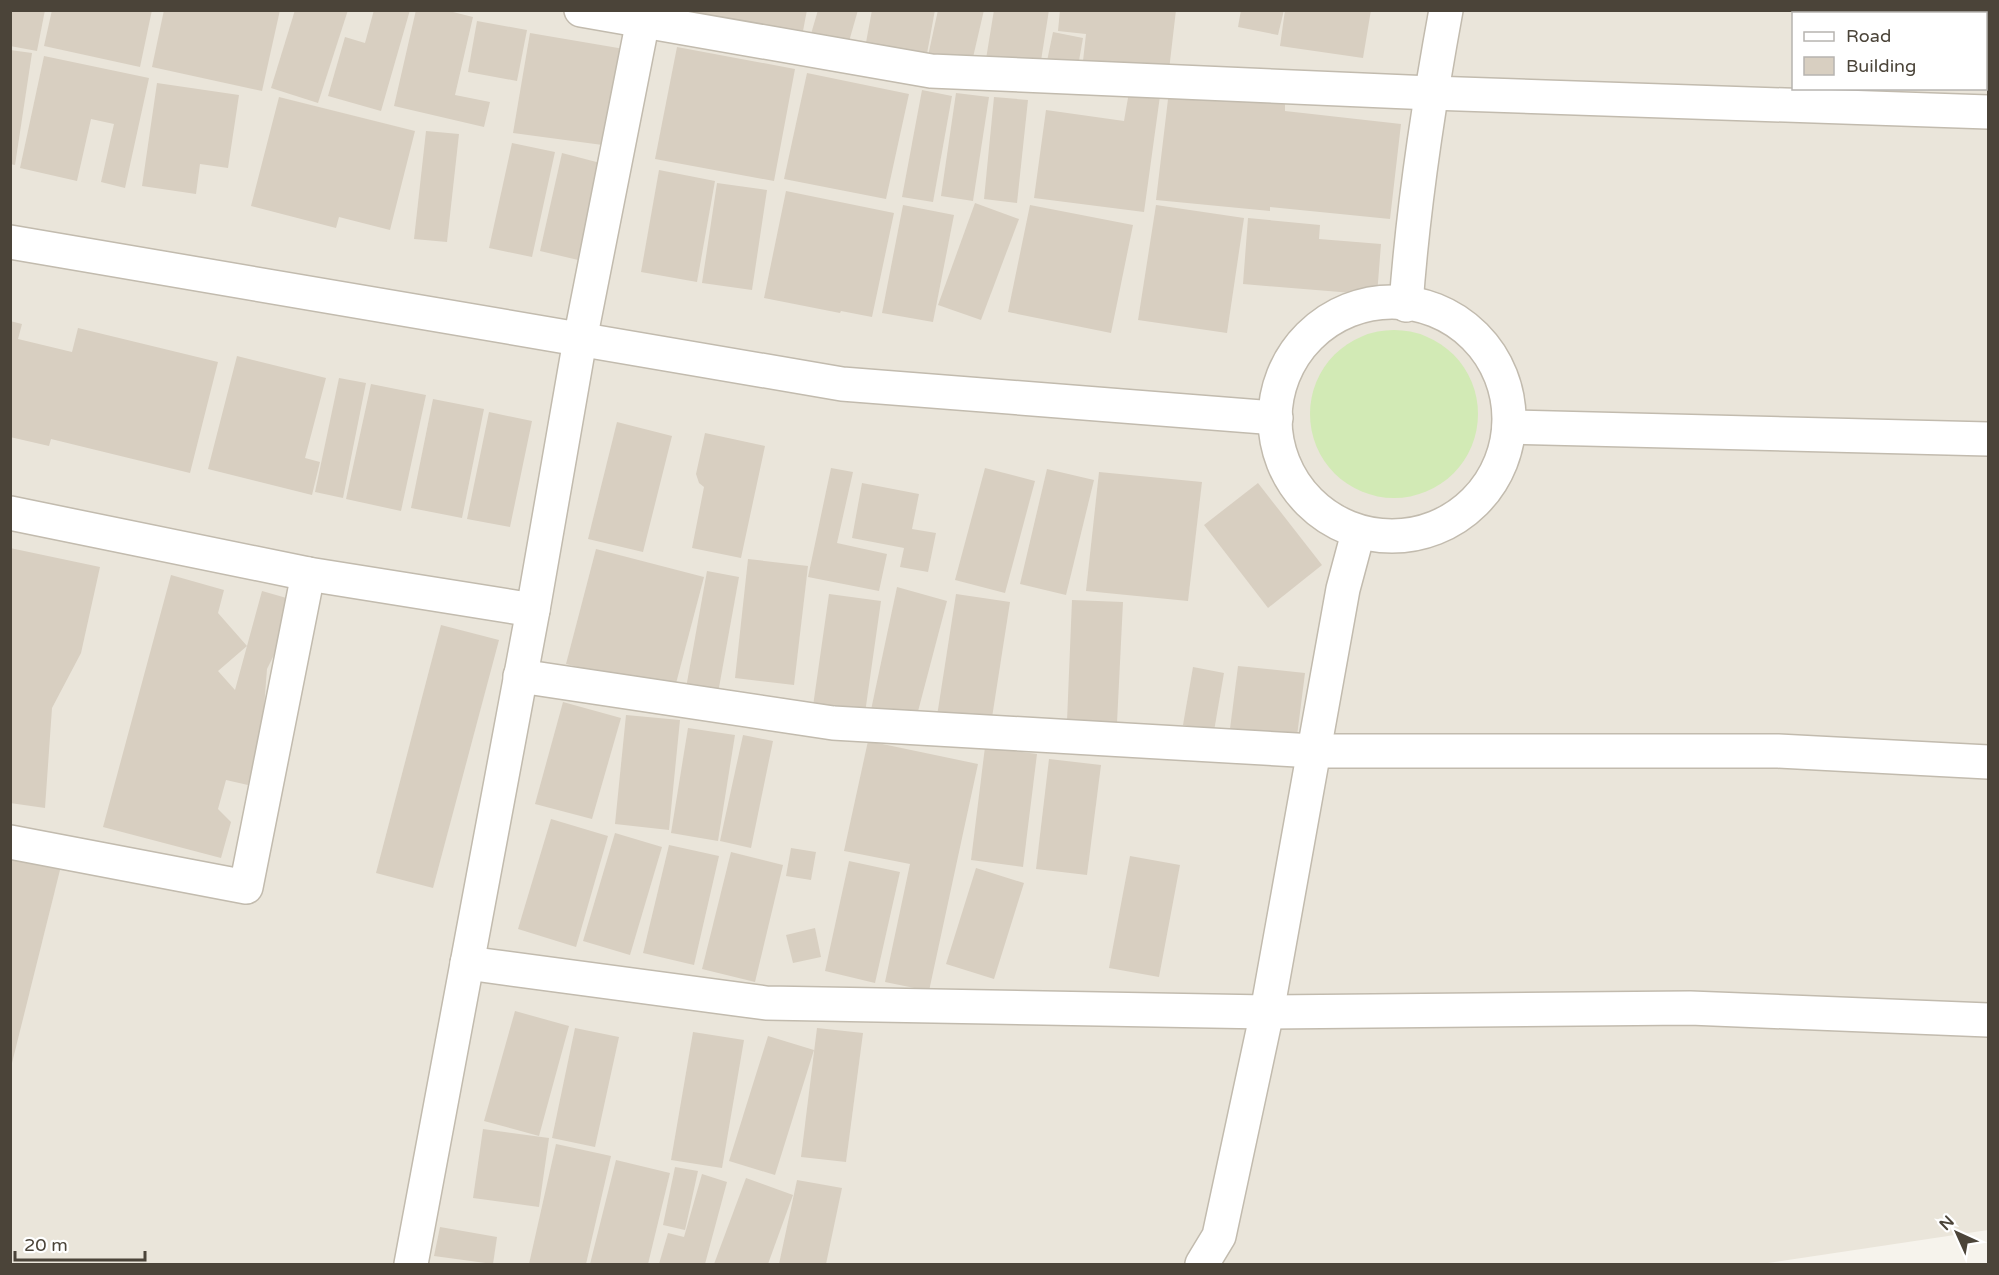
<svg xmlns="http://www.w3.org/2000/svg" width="1999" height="1275" viewBox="0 0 1999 1275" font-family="'Varela Round',sans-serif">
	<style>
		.residential { fill: #eae5da; fill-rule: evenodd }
		.grass { fill: #d2eab5 }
		.building { fill: #d8cfc1; fill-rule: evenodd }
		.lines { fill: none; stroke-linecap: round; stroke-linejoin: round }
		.minor-casing { stroke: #c2bbae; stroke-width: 36 }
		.minor { stroke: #fff; stroke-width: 33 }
	</style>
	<rect width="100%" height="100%" fill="#f6f3ec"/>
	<path class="residential" d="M 10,11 L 1988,11 L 1988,1230 L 1761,1264 L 11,1264 ZM 1794,14 L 1986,14 L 1986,88 L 1794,88 Z"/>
	<circle class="grass" cx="1394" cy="414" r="84"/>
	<g class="building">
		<path d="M 10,10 L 45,10 L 37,51 L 10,46 Z"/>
		<path d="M 52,10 L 152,10 L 140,67 L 44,46 Z"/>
		<path d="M 164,10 L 280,10 L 262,91 L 152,67 Z"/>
		<path d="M 295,10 L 348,10 L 318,103 L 271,88 Z"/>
		<path d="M 374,10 L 410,10 L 381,111 L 328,96 L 345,37 L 365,43 Z"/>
		<path d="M 416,10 L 445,10 L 473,17 L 455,95 L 490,102 L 484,127 L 394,106 Z"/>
		<path d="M 688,10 L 807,10 L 802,36 Z"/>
		<path d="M 818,10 L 858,10 L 848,45 L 811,34 Z"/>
		<path d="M 872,10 L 935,10 L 926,59 L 865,48 Z"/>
		<path d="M 938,10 L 984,10 L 971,66 L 928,56 Z"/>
		<path d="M 994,10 L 1049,10 L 1040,67 L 986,59 Z"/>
		<path d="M 1060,10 L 1176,10 L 1169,70 L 1083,61 L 1086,34 L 1058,31 Z"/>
		<path d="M 1241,10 L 1284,10 L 1278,35 L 1238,27 Z"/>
		<path d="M 1285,10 L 1371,10 L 1363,58 L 1280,46 Z"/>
		<path d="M 477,21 L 527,30 L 517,81 L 468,72 Z"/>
		<path d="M 1053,32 L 1083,38 L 1077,72 L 1046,66 Z"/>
		<path d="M 530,33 L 630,50 L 610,146 L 513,133 Z"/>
		<path d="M 677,47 L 795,69 L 774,181 L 655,159 Z"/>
		<path d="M 10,50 L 32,53 L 15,165 L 10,164 Z"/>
		<path d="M 44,56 L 149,78 L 125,188 L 101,182 L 114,124 L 91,119 L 77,181 L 20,168 Z"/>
		<path d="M 807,73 L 909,94 L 886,199 L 784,179 Z"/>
		<path d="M 157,83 L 239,95 L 228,168 L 200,164 L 196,194 L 142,186 Z"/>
		<path d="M 922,90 L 952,96 L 933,202 L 902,197 Z"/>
		<path d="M 1169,91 L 1285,103 L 1285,111 L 1401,124 L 1390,219 L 1270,207 L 1270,211 L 1156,200 Z"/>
		<path d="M 1129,92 L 1160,96 L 1144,212 L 1034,198 L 1046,110 L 1124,121 Z"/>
		<path d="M 956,93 L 989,97 L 973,201 L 941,196 Z"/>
		<path d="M 279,97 L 415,131 L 390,230 L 339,217 L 336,228 L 251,206 Z"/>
		<path d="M 994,97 L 1028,100 L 1017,203 L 984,199 Z"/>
		<path d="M 426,131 L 459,134 L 447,242 L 414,239 Z"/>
		<path d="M 512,143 L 555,152 L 532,257 L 489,248 Z"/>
		<path d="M 562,153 L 608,165 L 591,263 L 540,251 Z"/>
		<path d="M 659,170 L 715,181 L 697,282 L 641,272 Z"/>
		<path d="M 717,183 L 767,190 L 752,290 L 702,283 Z"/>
		<path d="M 786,191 L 894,213 L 872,317 L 841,311 L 840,313 L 764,298 Z"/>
		<path d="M 975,203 L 1019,219 L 981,320 L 938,305 Z"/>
		<path d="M 903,205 L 954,215 L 933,322 L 882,313 Z"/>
		<path d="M 1030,205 L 1133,225 L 1111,333 L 1008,312 Z"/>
		<path d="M 1156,205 L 1244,218 L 1227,333 L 1138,320 Z"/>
		<path d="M 1248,218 L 1320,225 L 1319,239 L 1381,244 L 1377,295 L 1243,284 Z"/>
		<path d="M 10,321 L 22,324 L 18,339 L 72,352 L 78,328 L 218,362 L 190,473 L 51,439 L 49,446 L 10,437 Z"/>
		<path d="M 237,356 L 326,378 L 305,458 L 320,462 L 312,495 L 208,469 Z"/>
		<path d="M 339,378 L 366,383 L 343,498 L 315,492 Z"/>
		<path d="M 371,384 L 426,395 L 401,511 L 346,499 Z"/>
		<path d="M 433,399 L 484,409 L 462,518 L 411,508 Z"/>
		<path d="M 489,412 L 532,421 L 510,527 L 467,519 Z"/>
		<path d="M 617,422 L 672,436 L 643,552 L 588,539 Z"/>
		<path d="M 705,433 L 765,446 L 741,558 L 692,548 L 704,487 L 699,483 L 696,474 Z"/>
		<path d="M 831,468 L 853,472 L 837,543 L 887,554 L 879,591 L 808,577 Z"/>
		<path d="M 985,468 L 1035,481 L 1005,593 L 955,580 Z"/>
		<path d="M 1047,469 L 1094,480 L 1066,595 L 1020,584 Z"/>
		<path d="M 1099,472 L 1202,482 L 1188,601 L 1086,591 Z"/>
		<path d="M 862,483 L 919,494 L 912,529 L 936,533 L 928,572 L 900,567 L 904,548 L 852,538 Z"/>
		<path d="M 1258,483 L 1322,565 L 1268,608 L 1204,525 Z"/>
		<path d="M 10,548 L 100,567 L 81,653 L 52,708 L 45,808 L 10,803 Z"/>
		<path d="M 596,549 L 704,577 L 674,691 L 566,664 Z"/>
		<path d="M 748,559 L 808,566 L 794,685 L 735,678 Z"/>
		<path d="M 707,571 L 739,577 L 718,693 L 686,688 Z"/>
		<path d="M 171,575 L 224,590 L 218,613 L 247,646 L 262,591 L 290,599 L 277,649 L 267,669 L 262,734 L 248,785 L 226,780 L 218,809 L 231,822 L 221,858 L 103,827 ZM 247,646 L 235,690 L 218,671 Z"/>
		<path d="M 897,587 L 947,601 L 916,719 L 871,710 Z"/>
		<path d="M 829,594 L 881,601 L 865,713 L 813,706 Z"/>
		<path d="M 956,594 L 1010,602 L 991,724 L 937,716 Z"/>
		<path d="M 1072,600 L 1123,602 L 1117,723 L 1067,721 Z"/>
		<path d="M 441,625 L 499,640 L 433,888 L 376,873 Z"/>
		<path d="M 1238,666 L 1305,673 L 1297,736 L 1230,729 Z"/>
		<path d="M 1193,667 L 1224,673 L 1214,731 L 1183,725 Z"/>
		<path d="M 563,702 L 621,718 L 592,819 L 535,804 Z"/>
		<path d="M 626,715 L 680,720 L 669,830 L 615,824 Z"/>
		<path d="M 688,728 L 735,735 L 718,841 L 671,833 Z"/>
		<path d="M 743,735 L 773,741 L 751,848 L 720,841 Z"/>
		<path d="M 868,741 L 978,764 L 929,991 L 885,982 L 910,864 L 844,851 Z"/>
		<path d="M 985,747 L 1037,754 L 1023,867 L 971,860 Z"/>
		<path d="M 1049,759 L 1101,765 L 1087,875 L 1036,869 Z"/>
		<path d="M 551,819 L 608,836 L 576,947 L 518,929 Z"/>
		<path d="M 615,833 L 662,847 L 630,955 L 583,941 Z"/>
		<path d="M 669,845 L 719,856 L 694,965 L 643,953 Z"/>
		<path d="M 791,848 L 816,852 L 811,880 L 786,876 Z"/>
		<path d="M 731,852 L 783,865 L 755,982 L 702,969 Z"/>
		<path d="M 10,854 L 61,866 L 11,1067 L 10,1067 Z"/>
		<path d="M 1130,856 L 1180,865 L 1159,977 L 1109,968 Z"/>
		<path d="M 849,861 L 900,872 L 875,983 L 825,971 Z"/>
		<path d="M 976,868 L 1024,883 L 994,979 L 946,964 Z"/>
		<path d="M 815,928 L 821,957 L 793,963 L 786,935 Z"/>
		<path d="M 515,1011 L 569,1026 L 539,1136 L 484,1121 Z"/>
		<path d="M 575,1028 L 619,1037 L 595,1147 L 552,1138 Z"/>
		<path d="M 817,1028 L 863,1033 L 846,1162 L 801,1157 Z"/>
		<path d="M 693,1032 L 744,1040 L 722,1168 L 671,1160 Z"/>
		<path d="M 768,1036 L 814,1050 L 775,1175 L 729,1161 Z"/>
		<path d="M 483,1129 L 549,1138 L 539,1207 L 473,1198 Z"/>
		<path d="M 556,1144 L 611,1156 L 586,1264 L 529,1264 Z"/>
		<path d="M 616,1160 L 670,1173 L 648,1264 L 590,1264 Z"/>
		<path d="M 675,1167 L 698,1171 L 685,1230 L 663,1225 Z"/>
		<path d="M 702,1174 L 727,1182 L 705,1264 L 659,1264 L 668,1233 L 684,1237 Z"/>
		<path d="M 746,1178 L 793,1195 L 768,1264 L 714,1264 Z"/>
		<path d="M 797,1180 L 842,1188 L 826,1264 L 779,1264 Z"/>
		<path d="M 440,1227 L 497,1237 L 493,1264 L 434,1256 Z"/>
	</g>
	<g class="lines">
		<g class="minor-casing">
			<g id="minor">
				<path d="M 581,10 L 931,71 L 1431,93 L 1988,112"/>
				<path d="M 10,242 L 842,384 L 1276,418"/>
				<circle cx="1392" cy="419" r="117"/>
				<path d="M 1406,305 C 1413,206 1428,108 1446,10"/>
				<path d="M 1509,427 L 1988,439"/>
				<path d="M 10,513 L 308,574 L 533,610"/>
				<path d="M 520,676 L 833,723 L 1314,751 L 1778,751 L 1988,762"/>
				<path d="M 10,842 L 246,887 L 308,574"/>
				<path d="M 467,963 L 766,1003 L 1267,1012 L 1690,1008 L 1988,1020"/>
				<path d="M 411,1264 L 533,610 L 580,340 L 645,10"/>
				<path d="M 1202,1264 L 1219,1236 L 1267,1012 L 1343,589 L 1358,533"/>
			</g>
		</g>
		<use href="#minor" class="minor"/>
	</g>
	<rect width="1999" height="1275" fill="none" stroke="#4b4439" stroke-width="24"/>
	<rect x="1792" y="12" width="195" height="78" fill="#ffffff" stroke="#b7b4b0" stroke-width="1.5"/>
	<rect x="1804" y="32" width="30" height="9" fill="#ffffff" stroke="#b7b4b0" stroke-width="1.5"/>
	<text x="1846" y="42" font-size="18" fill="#4b4439">Road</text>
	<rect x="1804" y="57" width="30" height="18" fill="#d8cfc1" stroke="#b7b4b0" stroke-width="1.5"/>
	<text x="1846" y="72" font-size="18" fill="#4b4439">Building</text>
	<g transform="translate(1957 1233) rotate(315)" stroke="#ffffff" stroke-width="4.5" paint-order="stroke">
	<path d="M0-4.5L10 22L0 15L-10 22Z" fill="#4b4439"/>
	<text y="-9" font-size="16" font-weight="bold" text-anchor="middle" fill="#4b4439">N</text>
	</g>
	<path d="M15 1251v9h130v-9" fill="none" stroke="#4b4439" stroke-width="3"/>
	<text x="24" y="1251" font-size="18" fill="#4b4439" stroke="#ffffff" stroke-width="4.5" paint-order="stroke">20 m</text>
</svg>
